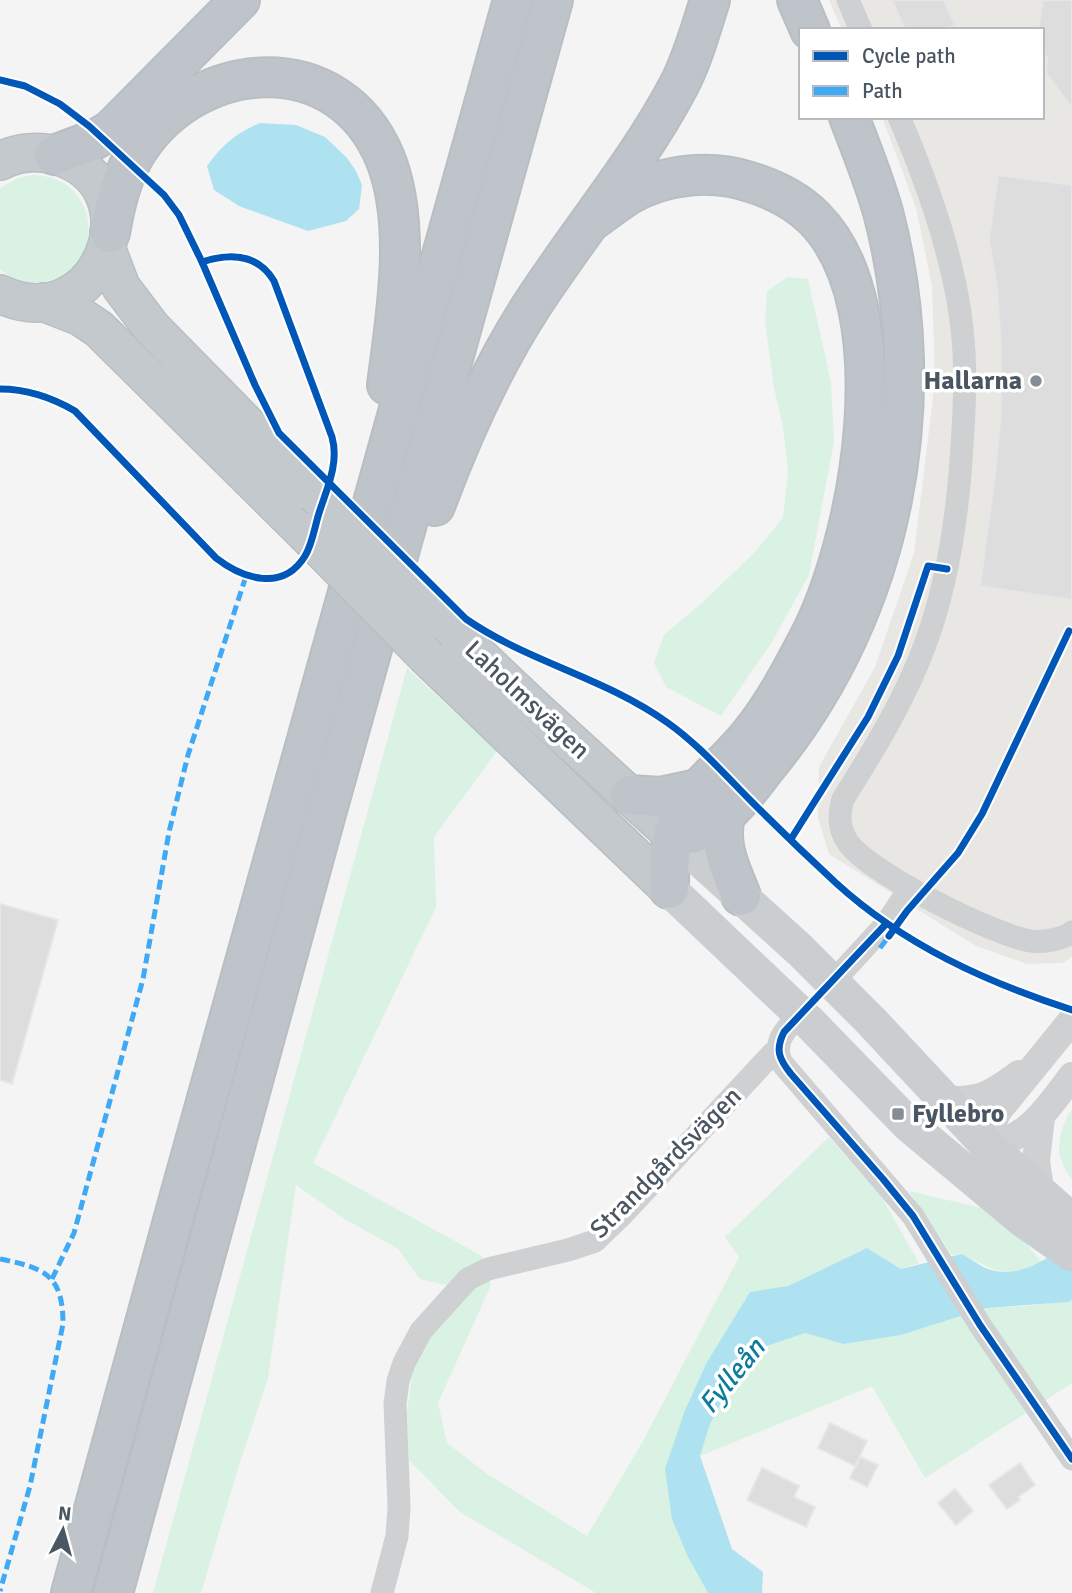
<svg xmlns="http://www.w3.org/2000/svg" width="1072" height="1593" viewBox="0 0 1072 1593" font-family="Signika,sans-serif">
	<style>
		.commercial { fill: #e8e7e3 }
		.green { fill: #d9f2e3 }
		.water { fill: #aee2f0 }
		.building { fill: #ddddde; stroke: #e5e6e7; stroke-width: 2 }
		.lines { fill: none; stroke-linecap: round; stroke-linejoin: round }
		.trunk-casing { stroke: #b9bec3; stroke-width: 40 }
		.motorway-casing { stroke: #b9bec3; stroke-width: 42 }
		.minor { stroke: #ced0d2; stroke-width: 23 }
		.tertiary { stroke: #ced0d2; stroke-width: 28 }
		.primary { stroke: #caced1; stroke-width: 35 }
		.trunk { stroke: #c4c9cd; stroke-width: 37 }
		.motorway { stroke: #bec4c9; stroke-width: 38 }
		.trunk-bridge-casing { stroke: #b9bec3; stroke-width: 40; stroke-linecap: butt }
		.trunk-bridge { stroke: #c4c9cd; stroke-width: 37 }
		.quiet { stroke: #3fa9f5; stroke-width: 5; stroke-dasharray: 10 5; stroke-linecap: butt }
		.cycleway-casing { stroke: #fff; stroke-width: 11 }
		.cycleway { stroke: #0057b8; stroke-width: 7 }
		.poi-dot { fill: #868d94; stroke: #fff; stroke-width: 2.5 }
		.labels { text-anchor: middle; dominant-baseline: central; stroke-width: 7; stroke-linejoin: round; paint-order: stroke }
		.poi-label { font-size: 26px; font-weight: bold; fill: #4a5661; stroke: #fff; text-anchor: end }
		.street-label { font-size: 26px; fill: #4a5661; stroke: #fff }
		.water-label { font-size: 28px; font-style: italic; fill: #0c7c9b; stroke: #fff }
	</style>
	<rect width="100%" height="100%" fill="#f4f4f4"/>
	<path class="commercial" d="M 829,0 L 1072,0 L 1072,957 L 1063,963 L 1027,964 L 976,946 L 829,854 L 818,818 L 819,767 L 875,667 L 914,553 L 935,382 L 932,286 L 916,208 L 882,117 L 1042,117 L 1042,30 L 842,30 Z"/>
	<g class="green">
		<path d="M 33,175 C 104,176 108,276 40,282 C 25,284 11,279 0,269 L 0,188 L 18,178 Z"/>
		<path d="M 788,277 L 808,279 L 831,382 L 834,442 L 809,575 L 772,642 L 721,716 L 666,687 L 654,663 L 664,635 L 703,602 L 753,554 L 783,518 L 788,470 L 783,426 L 774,388 L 765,322 L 767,291 Z"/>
		<path d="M 407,668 L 497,751 L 434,837 L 436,907 L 313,1163 L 482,1256 L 491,1285 L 438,1403 L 447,1443 L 486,1473 L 587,1536 L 643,1441 L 739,1257 L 725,1237 L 829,1137 L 881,1196 L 919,1263 L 901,1269 L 867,1248 L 788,1286 L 750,1292 L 707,1362 L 685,1410 L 688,1557 L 708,1593 L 596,1593 L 460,1512 L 409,1460 L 407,1412 L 413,1370 L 430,1330 L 471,1291 L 420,1279 L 398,1249 L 343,1218 L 296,1185 L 268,1378 L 239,1465 L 201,1593 L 153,1593 Z"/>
		<path d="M 1072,1109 L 1072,1180 C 1068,1174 1063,1166 1061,1159 C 1056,1145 1063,1121 1072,1109 Z"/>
		<path d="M 909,1191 L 986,1209 L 1015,1229 L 1041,1262 C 1002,1280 996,1270 961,1254 L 952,1255 Z"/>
		<path d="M 1072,1300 L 1072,1383 L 925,1478 L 872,1386 L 700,1456 L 710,1424 L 733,1380 L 764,1347 L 805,1333 L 844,1344 L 901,1335 L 986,1308 L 1026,1306 Z"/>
	</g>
	<g class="water">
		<path d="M 260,123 L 296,125 L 325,137 L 347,158 L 356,171 L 362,185 L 359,209 L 346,221 L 308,231 L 239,206 L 214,190 L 207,166 C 222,145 236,133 260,123 Z"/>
		<path d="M 1072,1243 L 1072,1300 L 1068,1302 L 986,1308 L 901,1335 L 844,1344 L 805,1333 L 764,1347 L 733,1380 L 710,1424 L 700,1456 L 732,1549 L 763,1572 L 762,1593 L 708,1593 L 688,1557 L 672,1519 L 665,1469 L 685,1410 L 707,1362 L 750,1292 L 788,1286 L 867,1248 L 901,1269 L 961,1254 C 969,1257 977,1264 985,1268 C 1019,1281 1044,1259 1072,1243 Z"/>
	</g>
	<g class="building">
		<path d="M 892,0 L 944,0 L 955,25 L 945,30 L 905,30 Z"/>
		<path d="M 1043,0 L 1072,0 L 1072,108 L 1046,73 L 1047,58 L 1042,52 L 1042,30 L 1038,30 Z"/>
		<path d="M 998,175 L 1072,185 L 1072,600 L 980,586 L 995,474 L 1001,413 L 1001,349 L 997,288 L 989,240 Z"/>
		<path d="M 0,904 L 58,920 L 12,1084 L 0,1080 Z"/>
		<path d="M 830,1423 L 867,1441 L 855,1466 L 818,1448 Z"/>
		<path d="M 860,1457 L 878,1465 L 867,1487 L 850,1478 Z"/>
		<path d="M 1020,1463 L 1035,1485 L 1018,1497 L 1020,1500 L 1007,1509 L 989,1485 Z"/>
		<path d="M 762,1468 L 799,1486 L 794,1497 L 815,1507 L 806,1527 L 747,1500 Z"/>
		<path d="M 955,1489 L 973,1511 L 956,1525 L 938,1503 Z"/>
	</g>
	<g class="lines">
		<g class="trunk-casing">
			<g id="trunk">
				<path d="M 0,161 C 18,152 39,150 58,156 C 158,187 100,341 0,294"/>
				<path d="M 107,250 L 121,287 L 152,328 L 315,494"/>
				<path d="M 43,302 L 81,317 L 99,329 L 304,532"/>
				<path d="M 441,620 L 535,709 L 674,836"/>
				<path d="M 428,658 L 669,889"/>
			</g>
		</g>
		<g class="motorway-casing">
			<g id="motorway">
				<path d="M 797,0 L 810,30"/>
				<path d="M 54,155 L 94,140 L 111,130 L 240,0"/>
				<path d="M 593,220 C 604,212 616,203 628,195 C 663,174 711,169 750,182 C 773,189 797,201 814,218 C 903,307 861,542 807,642 C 791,672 774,705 752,732 C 731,760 695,786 680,816 C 669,839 669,864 669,889"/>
				<path d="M 110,233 C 115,204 122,173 139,148 C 200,57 339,47 385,158 C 412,224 396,316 387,385"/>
				<path d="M 435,506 C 461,436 491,368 532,305 C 580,231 638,163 679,85 C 693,58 701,28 710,0"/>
				<path d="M 630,795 L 660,797 L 702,788"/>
				<path d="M 725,816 C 718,846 730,868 741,896"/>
				<path d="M 674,836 C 720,835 744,794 770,762 C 894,609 933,402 883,212 C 874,180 861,148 849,117"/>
				<path d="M 71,1593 C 215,1061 367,531 513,0"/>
				<path d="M 113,1593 L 324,821 L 553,0"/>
			</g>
		</g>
		<g class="minor">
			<path d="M 848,0 L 861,30"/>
			<path d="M 899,117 C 930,189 960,273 964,352 C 966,393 963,433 960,474 C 955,532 946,589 925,645 C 905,699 874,750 843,799 C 839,814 838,827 847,841 C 865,871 995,936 1031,941 C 1042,943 1063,939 1072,932"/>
			<path d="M 842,972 L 886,924 L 910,888"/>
			<path d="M 791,1024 C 780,1036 775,1046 781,1062 L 913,1216 L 980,1325 L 1072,1459"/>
			<path d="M 382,1593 L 397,1536 L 399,1507 L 395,1404 L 398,1381 L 404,1363 L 421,1331 L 468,1279 L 488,1269 L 568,1250 L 595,1241 L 622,1215 L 772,1054 L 778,1052"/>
		</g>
		<g class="tertiary">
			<path d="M 945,1100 C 980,1101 991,1095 1019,1074"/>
			<path d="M 1041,1117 L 1036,1161 L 1041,1195"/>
			<path d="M 986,1144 C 1027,1143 1049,1106 1072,1076"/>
			<path d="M 984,1161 L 987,1133 L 998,1111 L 1072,1020"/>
		</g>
		<g class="primary">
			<path d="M 674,836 L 800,950 L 871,1021 L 986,1144 L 1072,1221"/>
			<path d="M 669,889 L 810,1023 L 909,1125 L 1023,1220 L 1072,1254"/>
		</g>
		<use href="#trunk" class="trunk"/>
		<use href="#motorway" class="motorway"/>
		<g class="trunk-bridge-casing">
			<g id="trunk-bridge">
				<path d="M 315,494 L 441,620"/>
				<path d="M 304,532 L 428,658"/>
			</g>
		</g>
		<use href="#trunk-bridge" class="trunk-bridge"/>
		<g class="quiet">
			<path d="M 880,948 L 893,931"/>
			<path d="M 0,1259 C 45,1268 63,1275 63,1324 L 30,1486 L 0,1591"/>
			<path d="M 52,1279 L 74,1233 L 143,979 L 169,832 L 188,755 L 246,576"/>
		</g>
		<g class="cycleway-casing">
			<g id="cycleway">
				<path d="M 0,80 L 25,86 L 60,104 L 89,126 L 164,195 L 179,215 L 202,262 L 255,385 L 279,433 L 466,619 C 528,662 606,678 668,723 C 699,745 725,775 752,802 C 780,830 808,857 836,883 C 904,945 986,982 1072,1010"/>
				<path d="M 0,389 C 28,389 51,397 75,411 L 216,558 C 243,579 283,592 305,556 C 313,543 315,524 320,510 C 328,486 339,462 332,437 L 274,281 C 258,254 230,253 202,262"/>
				<path d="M 791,839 L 868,717 L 898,656 L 928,566 L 947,569"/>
				<path d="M 886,924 L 784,1032 C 775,1050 779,1059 791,1074 L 883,1179 L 913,1216 L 980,1325 L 1072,1459"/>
				<path d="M 889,936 L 907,911 L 958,853 L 982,814 L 1069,631"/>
			</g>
		</g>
		<use href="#cycleway" class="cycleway"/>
	</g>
	<g class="poi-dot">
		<circle cx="1036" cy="381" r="7"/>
		<rect x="891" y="1107" width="14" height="14" rx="3.5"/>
	</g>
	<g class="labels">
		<g class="poi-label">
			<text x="1022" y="381">Hallarna</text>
			<text x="912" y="1114" text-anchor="start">Fyllebro</text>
		</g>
		<g class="street-label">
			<text transform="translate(527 700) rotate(43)">Laholmsvägen</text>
			<text transform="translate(666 1163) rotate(-45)">Strandgårdsvägen</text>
		</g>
		<g class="water-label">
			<text transform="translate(732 1376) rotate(-51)">Fylleån</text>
		</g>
	</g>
	<rect x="799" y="28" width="245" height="91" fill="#ffffff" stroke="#b7bbc0" stroke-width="2"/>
	<rect x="813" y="51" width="35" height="10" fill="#0057b8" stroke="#b7bbc0" stroke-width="2"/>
	<text x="862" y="63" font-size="21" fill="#4a5661">Cycle path</text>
	<rect x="813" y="86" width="35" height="10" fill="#3fa9f5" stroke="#b7bbc0" stroke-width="2"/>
	<text x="862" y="98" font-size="21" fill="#4a5661">Path</text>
	<g transform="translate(63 1530) rotate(6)" stroke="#ffffff" stroke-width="5" paint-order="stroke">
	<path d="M0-5L12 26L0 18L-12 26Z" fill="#4a5661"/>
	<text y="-10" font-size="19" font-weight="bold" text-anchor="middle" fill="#4a5661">N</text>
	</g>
</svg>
